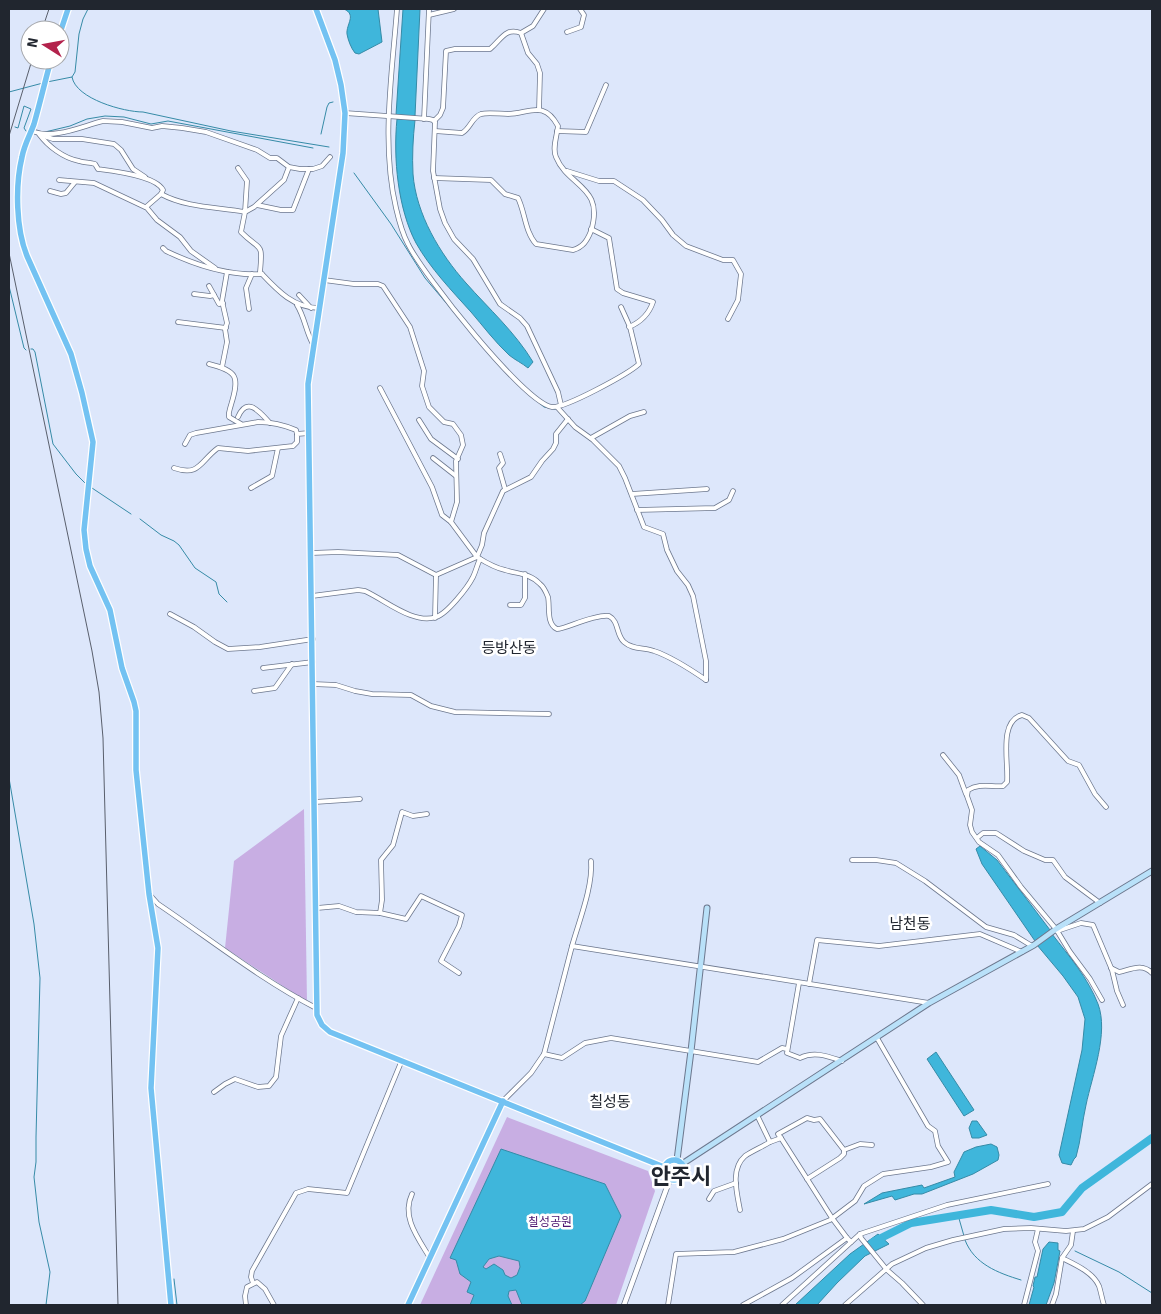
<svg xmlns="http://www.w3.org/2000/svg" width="1161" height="1314" viewBox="0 0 1161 1314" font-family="Signika,'Noto Sans KR',sans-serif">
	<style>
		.green { fill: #c8aee3 }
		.water { fill: #3fb6db; stroke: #368ba7; fill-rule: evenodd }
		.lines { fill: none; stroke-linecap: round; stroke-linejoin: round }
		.stream { stroke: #368ba7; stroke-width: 1 }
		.river { stroke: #3fb6db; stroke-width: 8 }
		.minor-casing { stroke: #6d788e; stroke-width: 5.5 }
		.tertiary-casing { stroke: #6d788e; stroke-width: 6 }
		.secondary-casing { stroke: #6d788e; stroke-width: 7 }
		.primary-casing { stroke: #fff; stroke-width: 8 }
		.minor { stroke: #fff; stroke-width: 4 }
		.tertiary { stroke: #fff; stroke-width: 4.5 }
		.secondary { stroke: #b9e1f9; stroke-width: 5 }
		.primary { stroke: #73c2f2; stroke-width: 5.5 }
		.rail { stroke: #595f6c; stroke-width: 1 }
		.labels { text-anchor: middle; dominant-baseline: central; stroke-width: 5; stroke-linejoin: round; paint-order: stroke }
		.park-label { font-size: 12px; fill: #4c1670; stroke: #fff }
		.quarter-label { font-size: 15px; fill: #21262f; stroke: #fff }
		.town-label { font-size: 22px; font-weight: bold; fill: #21262f; stroke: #fff }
	</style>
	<rect width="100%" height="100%" fill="#dde7fb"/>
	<g class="green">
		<path d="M 304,809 L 307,1002 L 225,948 L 234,861 Z"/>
		<path d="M 507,1117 L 648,1171 L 655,1191 L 616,1305 L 420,1305 Z"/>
	</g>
	<g class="water">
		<path d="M 344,9 L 378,9 L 382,42 L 359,54 L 355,53 C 351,48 348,40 347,34 C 346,24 357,15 344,9 Z"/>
		<path d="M 403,9 L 420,9 L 415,116 L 396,115 Z"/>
		<path d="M 397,119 L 415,120 C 413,138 412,156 413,174 C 416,214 440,254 466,283 C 489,309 515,332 533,362 L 528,368 C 522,363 515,360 509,355 C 495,342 483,326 471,312 C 452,291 430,268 416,243 C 398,209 393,158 397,119 Z"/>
		<path d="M 980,846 L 997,860 L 1050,930 L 1035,941 L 982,864 L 976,849 Z"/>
		<path d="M 1052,934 C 1069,956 1088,978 1098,1004 C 1109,1033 1092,1076 1086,1105 C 1082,1122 1081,1140 1076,1157 L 1074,1159 L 1071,1165 L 1062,1163 L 1059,1155 L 1082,1050 L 1085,1019 L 1078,997 L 1063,976 L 1037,945 Z"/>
		<path d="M 936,1052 L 974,1110 L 964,1116 L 927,1059 Z"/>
		<path d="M 972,1121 L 977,1121 L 987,1135 L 979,1138 L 972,1138 L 969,1128 Z"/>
		<path d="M 991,1144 L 997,1147 L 999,1155 L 998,1160 L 973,1174 L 922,1194 L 914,1194 L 895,1200 L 892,1196 L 864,1204 L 882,1193 L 922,1185 L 924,1188 L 955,1177 L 954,1172 L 964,1152 L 976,1147 Z"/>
		<path d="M 501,1149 L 605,1184 L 621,1216 L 585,1301 L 580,1305 L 522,1305 L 516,1290 L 509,1291 L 508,1296 L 512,1305 L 470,1305 L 474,1295 L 467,1292 L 471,1282 L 460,1274 L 456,1260 L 450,1258 ZM 499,1256 L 519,1261 L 520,1267 L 517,1275 L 511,1278 L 505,1275 L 503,1270 L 494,1264 L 486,1269 L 483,1267 L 489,1259 Z"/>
		<path d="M 878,1234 L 889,1244 L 865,1256 L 837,1283 L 817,1305 L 795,1305 L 850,1254 Z"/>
		<path d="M 1049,1242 L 1058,1243 L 1058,1250 L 1060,1251 L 1054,1283 L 1046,1305 L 1029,1305 L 1034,1287 L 1033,1286 L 1035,1277 L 1037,1277 L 1043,1249 Z"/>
	</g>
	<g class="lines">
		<g class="stream">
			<path d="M 72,77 L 75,72 L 79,34 L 83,19 L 88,9"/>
			<path d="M 47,82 L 72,77 C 76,99 124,112 143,112 L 231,131 L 329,147"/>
			<path d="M 9,92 L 43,83"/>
			<path d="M 15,127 L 18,128 L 24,106 L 31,109 L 24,128 L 26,131"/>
			<path d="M 45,132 L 70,126 L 87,119 L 105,116 L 124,117 L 151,124 L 168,121 L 313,148"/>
			<path d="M 321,134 L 327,107 L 329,103 L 333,102"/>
			<path d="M 354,173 L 391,224 L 425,278 L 497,363"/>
			<path d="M 9,286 L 24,348 L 26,350"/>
			<path d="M 31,349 L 33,349 L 35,352 L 53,444 L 76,474 L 85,483"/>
			<path d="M 519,386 L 544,407 L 555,409"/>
			<path d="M 92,488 L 131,514"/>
			<path d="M 140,519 L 161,535 L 174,541 L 179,545 L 195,568 L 216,582 L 219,594 L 227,602"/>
			<path d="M 9,778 L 34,924 L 40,978 L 36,1137 L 36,1162 L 34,1177 L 39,1222 L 50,1272 L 46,1305"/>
			<path d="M 958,1215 L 964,1236"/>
			<path d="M 965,1240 C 974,1264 998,1273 1021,1280"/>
			<path d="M 1075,1251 L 1119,1272 L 1152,1293"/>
			<path d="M 174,1279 L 177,1305"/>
		</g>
		<path class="river" d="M 873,1242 L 911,1223 L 991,1210 L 1034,1217 L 1062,1212 L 1082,1188 L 1152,1138"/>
		<g class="minor-casing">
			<g id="minor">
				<path d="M 397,9 C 392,74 381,144 396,208 C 399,221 402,233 408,244 C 422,273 524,403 552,407 C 566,408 628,374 639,364 L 630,327 L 621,307"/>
				<path d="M 429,15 L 454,9"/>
				<path d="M 567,32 L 581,27 L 584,15 L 580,9"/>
				<path d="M 521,33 L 528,53 L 537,64 L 540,73 L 539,110"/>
				<path d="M 345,113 L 429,119 L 433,120 L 435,122 L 433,171 L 440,209 L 445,223 L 454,239 L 473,259 L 500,304 L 520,318 L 527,326 L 558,392 L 561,405"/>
				<path d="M 424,119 L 429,9"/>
				<path d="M 434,121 L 440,115 L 443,108 L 446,51 L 455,49 L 490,49 C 501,40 505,27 521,33 L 533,26 L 544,9"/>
				<path d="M 32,131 C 54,140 82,126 103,121 L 122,122 L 152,128 L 162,126 L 182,128 L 206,132 L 257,150 L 270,158 L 277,158 L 289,167 L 300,169 L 313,169 L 322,166 L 330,157"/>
				<path d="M 557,131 L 586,132 L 606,85"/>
				<path d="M 39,134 C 48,146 63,158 79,161 C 84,163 89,162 95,164 L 98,169 C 114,171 156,176 163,190 L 161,194"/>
				<path d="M 41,135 L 53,139 L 82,139 L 114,144 L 121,150 L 133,169 L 145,177"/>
				<path d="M 289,167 L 284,180 L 254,207 L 245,212 L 241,232 C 261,252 263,241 260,272 C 277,290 293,308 319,308"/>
				<path d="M 567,171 L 599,181 L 614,181 L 643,200 L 662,220 L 673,235 L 686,246 L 723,260 L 733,260 L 741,274 L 738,300 L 728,319"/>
				<path d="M 434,178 L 491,180 L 505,194 L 518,198 C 525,212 525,232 536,244 L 573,250 C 583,247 587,241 591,231 C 605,186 568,187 556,157 C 552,148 557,136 558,126 C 544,100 530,113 508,114 C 500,114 488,112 481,114 C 472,117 470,129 462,133 L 435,131"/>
				<path d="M 59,180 L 94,183 L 147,208 L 157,220 L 180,237 L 191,251 L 215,268"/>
				<path d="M 50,191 L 61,194 L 66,193 L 75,182"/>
				<path d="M 257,205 L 281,210 L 293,210 L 309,169"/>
				<path d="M 146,207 L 161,194 C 187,208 218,207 245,212 L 247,181 L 238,168"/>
				<path d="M 591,229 L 609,238 L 617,289 L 623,293 L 653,302 C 649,314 641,322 629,327"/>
				<path d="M 163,248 L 166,251 C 195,265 229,276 262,274"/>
				<path d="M 324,280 L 354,284 L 378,284 L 383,286 L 410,327 L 424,371 L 422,386 L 429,407 L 444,422 L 453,424 L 461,435 L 463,445 L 456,461 L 457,502 L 451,522"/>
				<path d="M 209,286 L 219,304 L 223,303"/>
				<path d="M 194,294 L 210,296 L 214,295"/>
				<path d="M 299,295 L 311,308"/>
				<path d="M 297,305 C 305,318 306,332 313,344"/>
				<path d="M 249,309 L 246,288 L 252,274"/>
				<path d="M 178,322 L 226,328"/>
				<path d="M 209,364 C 237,371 240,376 231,405 C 230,409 228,412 229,417 L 241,424"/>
				<path d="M 222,367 L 227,342 L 225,329 L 227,323 L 222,301 L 227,272"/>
				<path d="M 380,388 L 432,487 L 442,515 L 451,522 L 477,557 L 482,545 L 484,533 L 503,491 L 531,477 L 542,461 L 553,449 L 556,443 L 556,434 L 568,419"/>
				<path d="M 557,407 L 575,427 L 593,440 L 619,466 L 625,478 L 644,527 L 663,534 L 667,550 L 677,571 L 688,585 L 693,596 L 706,661 L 706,680"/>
				<path d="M 238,417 C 247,396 259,411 270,423"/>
				<path d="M 419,420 L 431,439 L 458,459"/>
				<path d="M 591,438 L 630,416 L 644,412"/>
				<path d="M 185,444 L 190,435 L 196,433 L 258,422 C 271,422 284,425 296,430 L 297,434"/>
				<path d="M 500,454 L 503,463 L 499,468 L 505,489"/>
				<path d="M 433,458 L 456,476"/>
				<path d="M 174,468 C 200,477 200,461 218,448 L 248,451 L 293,446 L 297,442 L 297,434 L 309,433"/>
				<path d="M 251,488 L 272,476 L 278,448"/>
				<path d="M 632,494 L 707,489"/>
				<path d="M 637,510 L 715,508 L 729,500 L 733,491"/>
				<path d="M 311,553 L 338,552 L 398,555 L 436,575"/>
				<path d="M 436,575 L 477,557 C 485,562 495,568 505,570 C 517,574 530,573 540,584 C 544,587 546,592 548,597 C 550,606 546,624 557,629 C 563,630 594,614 609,616 C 619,621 616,635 624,642 C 633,650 644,647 654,651 C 672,657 690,669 706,680"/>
				<path d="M 312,596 L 358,590 L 365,591 C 380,598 394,609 410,615 C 418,618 428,620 436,617 C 447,614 468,587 473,577 C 476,571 477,565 480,559"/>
				<path d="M 510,605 L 521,605 L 525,598 L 525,574"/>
				<path d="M 170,614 L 194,627 L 215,642 L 228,649 L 260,647 L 313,639"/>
				<path d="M 435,618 L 436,575"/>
				<path d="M 263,668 L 313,662"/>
				<path d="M 313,684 L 336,685 L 355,691 L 372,694 L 411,695 L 431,706 L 455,712 L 549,714"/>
				<path d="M 254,691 L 275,688 L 292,664"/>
				<path d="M 943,755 L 959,775 L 966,794"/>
				<path d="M 315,802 L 360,799"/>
				<path d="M 977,838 L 983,833 L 996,833 L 1024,851 L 1045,860 L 1053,860 L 1065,877 L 1100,903"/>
				<path d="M 852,860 L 876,860 L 896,863 L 925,881 L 986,927 L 1014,935 L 1032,946"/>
				<path d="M 149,894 L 158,904 C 210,939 260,979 316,1008"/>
				<path d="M 317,908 L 339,906 L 356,912 L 380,913 L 406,919 L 421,896 L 462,915 L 459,926 L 441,961 L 459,973"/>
				<path d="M 380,913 L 382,900 L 381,860 L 393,845 L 402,812 L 413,816 L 427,814"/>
				<path d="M 1057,931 L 1081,923 L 1093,925 L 1112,970 L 1117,991 L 1123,1005"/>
				<path d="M 572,946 C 579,921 593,887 591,861"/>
				<path d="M 1111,968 L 1119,972 C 1132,969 1142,963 1152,973"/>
				<path d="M 799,983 L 787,1053 L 800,1058 C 814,1051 827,1056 842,1061"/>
				<path d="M 809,984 L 817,940 L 879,946 L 980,934 L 1022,952"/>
				<path d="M 1102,1000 L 1090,979 L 1070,952 L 1056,929 L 1021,887 L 998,855 L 979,842 L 972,832 L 970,825 L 972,810 L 967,796 L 968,790 C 979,783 991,787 1003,786 L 1007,782 C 1009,764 998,721 1022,715 L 1029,718 L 1068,761 L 1079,765 L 1095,794 L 1106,807"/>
				<path d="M 787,1049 L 782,1048 L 758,1062 L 611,1038 L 585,1043 L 562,1058 L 544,1054 L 572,946 L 929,1003"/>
				<path d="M 214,1092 L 225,1084 L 235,1079 L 258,1087 L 269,1086 L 276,1077 L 281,1036 L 298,998"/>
				<path d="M 503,1101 L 531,1073 L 544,1054"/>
				<path d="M 757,1115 L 770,1142 L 781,1138 L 832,1218 L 847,1238 L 851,1242"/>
				<path d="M 781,1138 L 778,1134 L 807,1118 L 814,1120 L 820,1119 L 844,1150"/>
				<path d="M 807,1179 L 840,1158 L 844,1154 L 844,1150 L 860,1144 L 872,1145"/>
				<path d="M 412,1194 C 401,1217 418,1238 430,1258"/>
				<path d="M 709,1199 L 714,1191 L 736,1183"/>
				<path d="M 740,1210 C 737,1193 730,1169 745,1156 C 752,1151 762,1147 770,1142"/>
				<path d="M 860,1234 L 861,1238 L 887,1270 L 902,1283 L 923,1305"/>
				<path d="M 1062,1258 C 1074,1264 1093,1272 1099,1286 C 1101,1292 1102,1299 1104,1305"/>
				<path d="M 253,1283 L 251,1277 L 252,1271 L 296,1193 L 308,1189 L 347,1193 L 402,1060"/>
				<path d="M 246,1305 L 245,1296 L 247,1287 L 257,1282 L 265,1289 L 274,1305"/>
				<path d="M 668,1305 L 676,1254 L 734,1252 L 783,1239 L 830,1220 L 855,1201 L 864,1186 L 883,1174 L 931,1167 L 948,1162 L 938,1146 L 935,1131 L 928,1126 L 877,1038"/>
				<path d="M 743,1305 L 792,1278 L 847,1238"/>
				<path d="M 782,1305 L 860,1234 L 947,1205 L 1048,1184"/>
				<path d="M 845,1305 L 892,1264 L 926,1248 L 953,1240 L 1004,1229 L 1031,1228 L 1066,1231 L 1084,1229 L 1108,1217 L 1152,1184"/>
				<path d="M 1024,1305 L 1038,1251 L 1035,1242 L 1038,1229"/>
				<path d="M 1052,1305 L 1056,1294 L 1062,1258 L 1071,1245 L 1073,1231"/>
			</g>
		</g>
		<g class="tertiary-casing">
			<path id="tertiary" d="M 624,1305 L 670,1179"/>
		</g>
		<g class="secondary-casing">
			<g id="secondary">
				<path d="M 677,1160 L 691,1051 L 707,908"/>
				<path d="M 682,1164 L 929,1003 L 1034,945 L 1056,929 L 1152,871"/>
			</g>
		</g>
		<g class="primary-casing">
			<g id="primary">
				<path d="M 316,9 L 335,60 L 341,85 L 345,113 L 343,153 L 308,384 L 317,1015 L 322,1025 L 330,1032 L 664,1167"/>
				<path d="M 60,33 L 68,9"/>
				<path d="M 51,60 C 45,81 40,103 34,124 C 30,135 24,145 22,157 C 15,186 16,229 27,256 L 71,354 L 82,393 L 93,442 L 84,530 L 86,549 L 90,566 L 110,610 L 122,668 L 134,702 L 136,711 L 136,770 L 149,894 L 158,948 L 151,1088 L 171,1305"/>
				<circle cx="674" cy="1170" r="10"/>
				<path d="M 408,1305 L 503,1101"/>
			</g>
		</g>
		<use href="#minor" class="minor"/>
		<use href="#tertiary" class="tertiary"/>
		<use href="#secondary" class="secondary"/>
		<use href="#primary" class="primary"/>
		<g class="rail">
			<path d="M 42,30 L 49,9"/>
			<path d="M 9,136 L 32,60"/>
			<path d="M 9,253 L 92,651 L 99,692 L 103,738 L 118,1305"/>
		</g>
	</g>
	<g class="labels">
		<g class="park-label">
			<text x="550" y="1222">칠성공원</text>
		</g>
		<g class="quarter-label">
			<text x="509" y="648">등방산동</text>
			<text x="910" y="924">남천동</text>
			<text x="610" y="1102">칠성동</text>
		</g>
		<g class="town-label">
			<text x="681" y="1176">안주시</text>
		</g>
	</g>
	<rect width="1161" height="1314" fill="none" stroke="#21262f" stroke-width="20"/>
	<g transform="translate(45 45) rotate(281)"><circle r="24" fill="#ffffff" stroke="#a6a8ac"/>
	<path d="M0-4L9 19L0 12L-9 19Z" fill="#b3224c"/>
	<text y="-8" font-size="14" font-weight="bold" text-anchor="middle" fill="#21262f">N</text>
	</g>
</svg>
